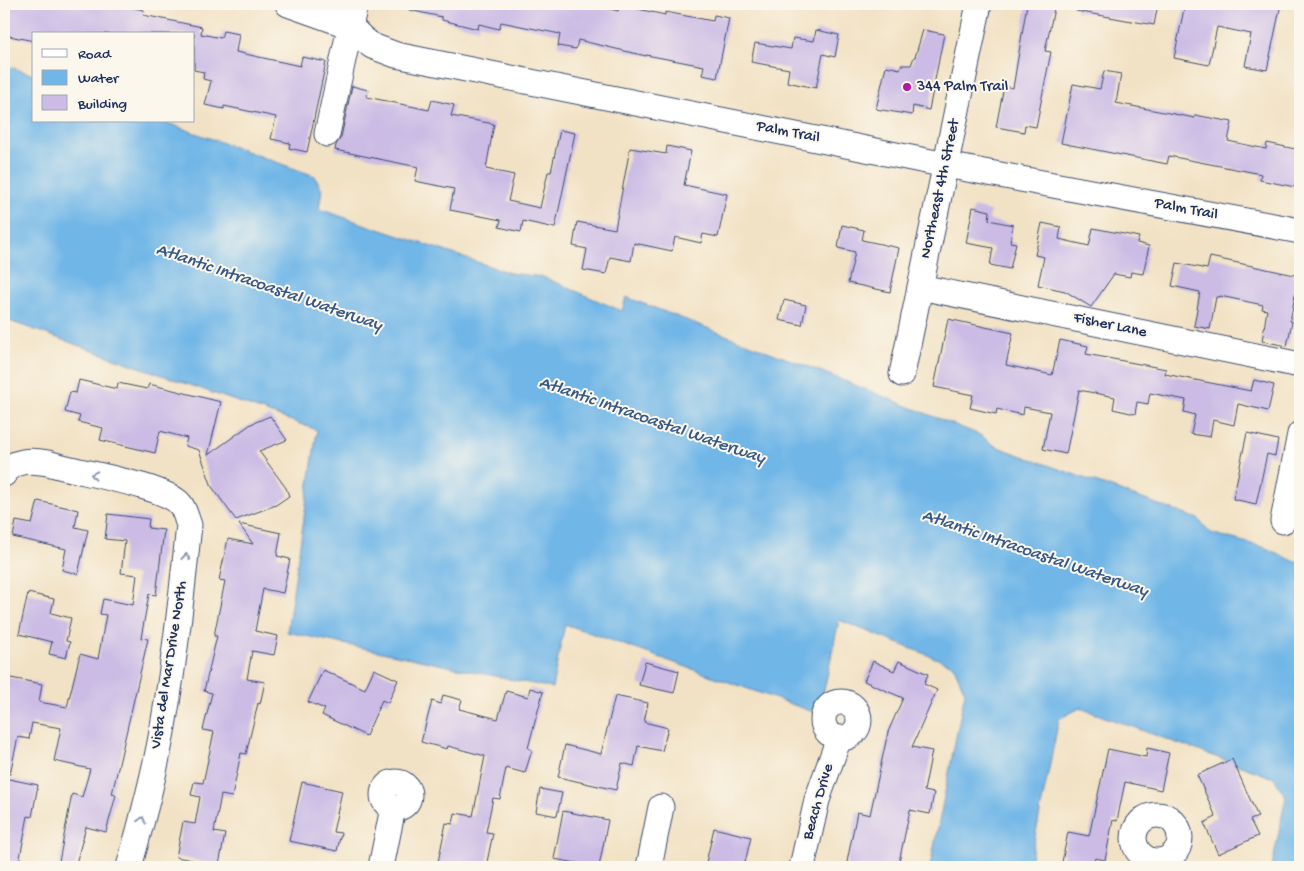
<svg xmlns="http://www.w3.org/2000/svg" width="1304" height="871" viewBox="0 0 1304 871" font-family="'Gochi Hand',sans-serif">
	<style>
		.water { fill: #70b6e7; stroke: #4672a2 }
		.building { fill: #cbbbe5 }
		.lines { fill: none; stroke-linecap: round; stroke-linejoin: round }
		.minor-casing { stroke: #3b4a6d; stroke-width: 27 }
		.minor { stroke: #fff; stroke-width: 25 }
		.oneway { stroke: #8d97ae }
		.poi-dot { fill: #b5179e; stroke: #fbf7ec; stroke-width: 2 }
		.labels { text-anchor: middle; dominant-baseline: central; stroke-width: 4; stroke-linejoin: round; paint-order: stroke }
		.poi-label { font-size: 16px; fill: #1b2f5e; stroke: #fbf7ec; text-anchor: start }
		.street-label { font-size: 16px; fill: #1b2f5e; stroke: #fbf7ec }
		.water-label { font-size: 18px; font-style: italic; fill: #355887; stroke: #fbf7ec }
	</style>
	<rect width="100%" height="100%" fill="#fbf7ec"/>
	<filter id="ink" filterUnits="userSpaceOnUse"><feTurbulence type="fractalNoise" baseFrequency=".02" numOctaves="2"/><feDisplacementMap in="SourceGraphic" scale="10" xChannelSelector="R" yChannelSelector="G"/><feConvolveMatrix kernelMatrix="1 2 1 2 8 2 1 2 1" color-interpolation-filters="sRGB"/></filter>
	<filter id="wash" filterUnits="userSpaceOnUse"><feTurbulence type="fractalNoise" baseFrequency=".0096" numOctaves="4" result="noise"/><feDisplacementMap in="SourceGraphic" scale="20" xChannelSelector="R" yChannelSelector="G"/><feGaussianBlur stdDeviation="1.12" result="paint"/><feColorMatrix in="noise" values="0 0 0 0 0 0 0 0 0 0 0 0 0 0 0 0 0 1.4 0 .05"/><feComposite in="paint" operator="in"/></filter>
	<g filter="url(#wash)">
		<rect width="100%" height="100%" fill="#f2e2c5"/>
		<path class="water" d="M 4,65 L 34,75 L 34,121 L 162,121 L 315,176 L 322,189 L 319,209 L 510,273 L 543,277 L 622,311 L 626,297 L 817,370 L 980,435 L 995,446 L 1198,519 L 1211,533 L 1266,548 L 1300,564 L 1300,867 L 1272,867 L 1286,797 L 1274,778 L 1080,708 L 1059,719 L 1029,867 L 930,867 L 965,692 L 953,665 L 839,620 L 819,714 L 565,624 L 552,688 L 287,632 L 317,430 L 4,319 Z"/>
		<g id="blocks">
			<g class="building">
				<path d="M 9,4 L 113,4 L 144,10 L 143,15 L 202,27 L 201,34 L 221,38 L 223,31 L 239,34 L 236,52 L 300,66 L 302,57 L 326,62 L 307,152 L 289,148 L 290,143 L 271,139 L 276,117 L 224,106 L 224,109 L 205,105 L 211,81 L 203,79 L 204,72 L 194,70 L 194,34 L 34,34 L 34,41 L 4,35 Z"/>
				<path d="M 409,4 L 588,4 L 618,11 L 620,5 L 665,15 L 665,12 L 713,21 L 714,15 L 729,18 L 717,78 L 702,75 L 704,66 L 646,55 L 646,56 L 578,40 L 576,49 L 558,46 L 560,34 L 501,22 L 499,29 L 479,24 L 478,29 L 442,20 L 442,17 L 409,10 Z"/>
				<path d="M 1027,4 L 1055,4 L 1045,51 L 1051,52 L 1036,127 L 1025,125 L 1024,132 L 996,127 L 1004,86 L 1013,88 Z"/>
				<path d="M 1077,4 L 1158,4 L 1154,25 L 1076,11 Z"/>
				<path d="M 1185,4 L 1281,4 L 1267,70 L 1245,66 L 1251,34 L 1217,27 L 1209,65 L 1174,58 Z"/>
				<path d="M 816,30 L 839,35 L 835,57 L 823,54 L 816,88 L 787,82 L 789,69 L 751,62 L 755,43 L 791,49 L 793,38 L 814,41 Z"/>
				<path d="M 923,30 L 944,34 L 929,110 L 913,106 L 912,115 L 876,109 L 886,66 L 900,69 L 901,65 L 911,65 L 914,57 L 915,57 Z"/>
				<path d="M 1104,71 L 1121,74 L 1116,103 L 1195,118 L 1195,115 L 1232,122 L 1228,141 L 1266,149 L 1267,143 L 1300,150 L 1300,188 L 1260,180 L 1261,174 L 1169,156 L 1167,164 L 1061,143 L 1073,84 L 1100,89 Z"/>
				<path d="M 352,86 L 368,90 L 367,97 L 429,110 L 432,100 L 454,105 L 451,116 L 494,124 L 486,169 L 514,175 L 508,201 L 540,208 L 548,172 L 551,172 L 560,130 L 575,133 L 555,228 L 523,221 L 521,232 L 499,227 L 501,220 L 450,210 L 454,189 L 415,181 L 418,167 L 335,150 L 336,145 L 341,137 Z"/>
				<path d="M 667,146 L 691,151 L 684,185 L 727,194 L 718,237 L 703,234 L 701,243 L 675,237 L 672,251 L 634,243 L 631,261 L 610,257 L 606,274 L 583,270 L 587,249 L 573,246 L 577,222 L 615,229 L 630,148 L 666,154 Z"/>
				<path d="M 973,207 L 990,211 L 989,220 L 1013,225 L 1010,242 L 1016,243 L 1010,269 L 990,265 L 993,248 L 966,243 Z"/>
				<path d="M 1042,223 L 1061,227 L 1059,239 L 1089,246 L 1093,228 L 1139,237 L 1137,243 L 1149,246 L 1143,274 L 1131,272 L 1130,277 L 1114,274 L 1091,307 L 1065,291 L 1038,285 L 1044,257 L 1035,255 Z"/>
				<path d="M 842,225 L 864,230 L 862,240 L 899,248 L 890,292 L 848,283 L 855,252 L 838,248 Z"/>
				<path d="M 1210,257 L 1299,276 L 1290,321 L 1292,322 L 1287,346 L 1262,341 L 1267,310 L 1262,309 L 1263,305 L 1220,296 L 1220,297 L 1216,297 L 1210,329 L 1194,326 L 1200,292 L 1172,286 L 1177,263 L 1207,269 Z"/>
				<path d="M 784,300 L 806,305 L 802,325 L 779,320 Z"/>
				<path d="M 948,319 L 1013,333 L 1006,365 L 1052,375 L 1060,340 L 1088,346 L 1086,354 L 1166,369 L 1165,374 L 1251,391 L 1254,380 L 1274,385 L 1268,411 L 1238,404 L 1234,425 L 1213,420 L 1210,437 L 1191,434 L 1195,415 L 1184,412 L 1186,400 L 1150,393 L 1148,404 L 1137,402 L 1135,414 L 1113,409 L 1115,397 L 1079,390 L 1066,454 L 1043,449 L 1050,412 L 1024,407 L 1023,415 L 997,409 L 996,414 L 970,408 L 973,395 L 934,387 Z"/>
				<path d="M 79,380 L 117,389 L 118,383 L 147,389 L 149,384 L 221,402 L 208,455 L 251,424 L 270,416 L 287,440 L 259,451 L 286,488 L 289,496 L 276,505 L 236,520 L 212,487 L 199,450 L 185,446 L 187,438 L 160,431 L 155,453 L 100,440 L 103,428 L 78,422 L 80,416 L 65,412 L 70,392 L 76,393 Z"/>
				<path d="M 1247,433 L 1278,440 L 1275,456 L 1267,454 L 1256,504 L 1233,499 Z"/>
				<path d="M 38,501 L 78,510 L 75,527 L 88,530 L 78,574 L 62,570 L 66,549 L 13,537 L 16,521 L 32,524 Z"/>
				<path d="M 108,514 L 149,519 L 148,528 L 164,530 L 156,595 L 149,594 L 141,638 L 148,639 L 112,794 L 116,795 L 106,832 L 86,827 L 75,867 L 58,867 L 72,794 L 82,797 L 90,769 L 54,761 L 61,728 L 32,723 L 29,739 L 18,737 L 10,774 L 4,773 L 4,690 L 6,677 L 42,684 L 39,702 L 67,707 L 80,654 L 98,659 L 106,615 L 100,614 L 103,599 L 133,605 L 137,575 L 121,573 L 125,541 L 105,539 Z"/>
				<path d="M 239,524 L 281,533 L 277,556 L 290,559 L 283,593 L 263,589 L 255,631 L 278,636 L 274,655 L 252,651 L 247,679 L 265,682 L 260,704 L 258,703 L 246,754 L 241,753 L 232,797 L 221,795 L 214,832 L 225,834 L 219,865 L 176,857 L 183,822 L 195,824 L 200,797 L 191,795 L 194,782 L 203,783 L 214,732 L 203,730 L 212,693 L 204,691 L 217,636 L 214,636 L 225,581 L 219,580 L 228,539 L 253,544 Z"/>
				<path d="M 28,593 L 54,599 L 51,613 L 71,618 L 66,641 L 70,642 L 66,658 L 49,654 L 52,642 L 19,634 Z"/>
				<path d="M 873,661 L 894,671 L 899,661 L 928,674 L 924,684 L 937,690 L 912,747 L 932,751 L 924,791 L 934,793 L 930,814 L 910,810 L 898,867 L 846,867 L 857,812 L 870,815 L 888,732 L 903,698 L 864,681 Z"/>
				<path d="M 645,662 L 679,671 L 674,693 L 639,685 Z"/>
				<path d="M 374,669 L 398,680 L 388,703 L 382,700 L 366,736 L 322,715 L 325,709 L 308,702 L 323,670 L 365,689 Z"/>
				<path d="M 530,688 L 543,692 L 528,748 L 532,750 L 525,773 L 506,768 L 500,799 L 493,798 L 486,832 L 493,833 L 486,867 L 437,867 L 446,823 L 453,824 L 455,813 L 473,816 L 485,756 L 448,746 L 447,749 L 421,742 L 432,701 L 441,704 L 443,695 L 462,700 L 459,709 L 498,719 L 506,691 L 528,697 Z"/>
				<path d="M 615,696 L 648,703 L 644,722 L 668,728 L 662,751 L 638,746 L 634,766 L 622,763 L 616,790 L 558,777 L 565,745 L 601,754 Z"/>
				<path d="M 1147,748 L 1169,753 L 1161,790 L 1125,782 L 1117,821 L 1113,820 L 1105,860 L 1095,858 L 1093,867 L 1061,867 L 1068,832 L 1089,836 L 1108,749 L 1146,757 Z"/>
				<path d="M 1232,759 L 1258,817 L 1250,820 L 1258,836 L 1218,854 L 1204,823 L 1216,817 L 1197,775 Z"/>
				<path d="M 4,778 L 38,785 L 32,817 L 28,816 L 19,863 L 4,860 Z"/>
				<path d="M 302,782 L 342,791 L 333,832 L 341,833 L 337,851 L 289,841 Z"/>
				<path d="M 540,789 L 562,793 L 557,816 L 536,812 Z"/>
				<path d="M 563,811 L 608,820 L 599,867 L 554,859 Z"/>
				<path d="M 714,828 L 751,837 L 744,867 L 705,867 Z"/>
			</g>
		</g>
	</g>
	<g filter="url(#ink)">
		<use href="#blocks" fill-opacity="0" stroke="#3b4a6d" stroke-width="1"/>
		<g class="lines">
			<g class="minor-casing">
				<g id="minor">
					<path d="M 288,4 L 350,26 L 362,38 L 372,46 L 396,55 L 946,165 L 1300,231"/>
					<path d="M 327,134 L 355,4"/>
					<path d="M 920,287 L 1300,365"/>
					<path d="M 902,374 L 979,4"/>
					<path d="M 4,474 C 14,459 32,460 48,463 C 75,472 164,485 180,504 C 185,510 186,518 189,525 C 182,592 175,659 163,726 C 155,774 142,821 129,867"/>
					<path d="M 1283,521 L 1300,434"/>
					<circle cx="841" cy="720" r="18"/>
					<circle cx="396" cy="795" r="13"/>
					<circle cx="1157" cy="838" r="23"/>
					<path d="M 381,867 L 393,808"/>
					<path d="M 649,867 L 661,807"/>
					<path d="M 802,867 L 817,800 L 839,738"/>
				</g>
			</g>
			<use href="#minor" class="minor"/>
		</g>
		<defs><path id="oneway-chevron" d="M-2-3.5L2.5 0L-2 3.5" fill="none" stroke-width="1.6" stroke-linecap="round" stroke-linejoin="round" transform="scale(1.25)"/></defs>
		<g class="oneway">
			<use href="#oneway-chevron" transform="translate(94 475) rotate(-167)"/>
			<use href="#oneway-chevron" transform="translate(186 557) rotate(-84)"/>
			<use href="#oneway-chevron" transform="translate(142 820) rotate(-75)"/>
		</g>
	</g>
	<circle class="poi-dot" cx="907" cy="87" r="5"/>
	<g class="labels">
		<g class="poi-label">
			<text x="917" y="87">344 Palm Trail</text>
		</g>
		<g class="street-label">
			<text transform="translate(788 133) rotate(11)">Palm Trail</text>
			<text transform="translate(941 189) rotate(-78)">Northeast 4th Street</text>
			<text transform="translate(1186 210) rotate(11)">Palm Trail</text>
			<text transform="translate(1110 326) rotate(12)">Fisher Lane</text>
			<text transform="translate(170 665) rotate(-81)">Vista del Mar Drive North</text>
			<text transform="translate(819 802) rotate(-74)">Beach Drive</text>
		</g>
		<g class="water-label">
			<text transform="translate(269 288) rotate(19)">Atlantic Intracoastal Waterway</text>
			<text transform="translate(652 421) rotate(19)">Atlantic Intracoastal Waterway</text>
			<text transform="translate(1035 554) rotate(19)">Atlantic Intracoastal Waterway</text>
		</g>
	</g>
	<rect width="1304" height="871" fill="none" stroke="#fbf7ec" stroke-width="20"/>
	<rect x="32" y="32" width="162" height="90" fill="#fbf7ec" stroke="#a1a7b3"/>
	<rect x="42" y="49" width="25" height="8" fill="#ffffff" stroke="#a1a7b3"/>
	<text x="78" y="58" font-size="15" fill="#1b2f5e">Road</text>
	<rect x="42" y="70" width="25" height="15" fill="#70b6e7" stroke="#a1a7b3"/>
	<text x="78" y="82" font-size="15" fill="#1b2f5e">Water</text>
	<rect x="42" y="95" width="25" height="15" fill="#cbbbe5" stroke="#a1a7b3"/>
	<text x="78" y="108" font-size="15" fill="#1b2f5e">Building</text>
</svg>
